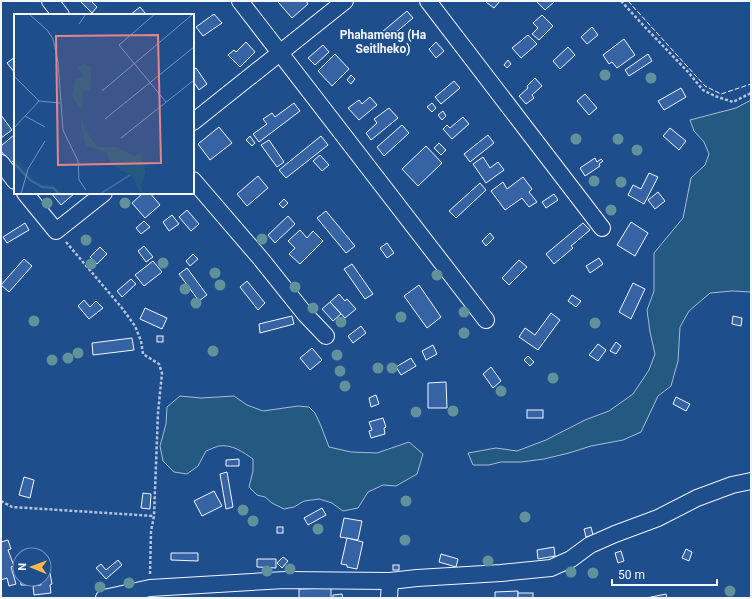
<svg xmlns="http://www.w3.org/2000/svg" width="752" height="599" viewBox="0 0 752 599" font-family="Roboto,sans-serif">
	<style>
		.green { fill: #245a82; stroke: #a8bbd7 }
		.building { fill: #3563a3; stroke: #f2f6ff }
		.lines { fill: none; stroke-linecap: round; stroke-linejoin: round }
		.minor-casing { stroke: #f2f6ff; stroke-width: 18 }
		.path { stroke: #b3c4dc; stroke-width: 2.5; stroke-dasharray: 3 2; stroke-linecap: butt }
		.minor { stroke: #1f4e8c; stroke-width: 16 }
		.fence { stroke: #f2f6ff; stroke-width: 1; stroke-dasharray: 5 2; stroke-linecap: butt }
		.tree { fill: #61919a }
		.labels { text-anchor: middle; dominant-baseline: central; stroke-width: 3; stroke-linejoin: round; paint-order: stroke }
		.neighbourhood-label { font-size: 12px; font-weight: bold; fill: #f2f6ff; stroke: #1f4e8c }
		.inset-river { fill: none; stroke: #3b69a3; stroke-width: 2 }
		.inset-road { fill: none; stroke: #7391ba; stroke-width: 1 }
		.view { fill: #e38589; fill-opacity: 0.15; stroke: #e38589; stroke-width: 2 }
		.inset-edge { fill: none; stroke: #f2f6ff; stroke-width: 2 }
	</style>
	<rect width="100%" height="100%" fill="#1f4e8c"/>
	<g class="green">
		<path d="M 751,100 L 751,292 L 732,291 L 710,293 L 689,311 L 680,327 L 678,361 L 671,386 L 658,396 L 641,432 L 623,440 L 591,446 L 569,453 L 544,459 L 521,462 L 501,462 L 489,465 L 473,465 L 468,453 L 496,448 L 517,451 L 546,440 L 585,420 L 609,411 L 633,394 L 649,370 L 655,354 L 650,332 L 647,310 L 654,291 L 654,253 L 683,218 L 691,178 L 705,165 L 709,154 L 704,142 L 694,131 L 690,120 L 736,108 Z"/>
		<path d="M 180,396 L 201,398 L 234,396 L 247,405 L 263,411 L 298,406 L 309,407 L 315,413 L 321,426 L 329,447 L 351,452 L 377,453 L 409,442 L 423,454 L 417,474 L 396,486 L 383,485 L 368,492 L 358,508 L 343,511 L 332,503 L 319,499 L 304,501 L 294,507 L 284,509 L 272,503 L 265,497 L 257,495 L 249,487 L 253,471 L 253,459 C 243,452 232,444 219,446 C 215,447 211,449 206,451 L 198,466 L 187,474 L 174,472 L 163,461 L 160,446 L 166,424 L 167,407 Z"/>
	</g>
	<g class="building">
		<path d="M 80,1 L 91,1 L 97,7 L 92,13 Z"/>
		<path d="M 279,1 L 306,1 L 308,4 L 292,18 L 278,2 Z"/>
		<path d="M 487,1 L 500,1 L 494,8 L 486,2 Z"/>
		<path d="M 536,1 L 555,1 L 545,10 Z"/>
		<path d="M 140,7 L 146,14 L 145,15 L 130,15 Z"/>
		<path d="M 407,11 L 413,18 L 388,39 L 382,32 Z"/>
		<path d="M 214,14 L 222,23 L 203,36 L 196,27 Z"/>
		<path d="M 542,15 L 553,26 L 539,40 L 532,34 L 538,28 L 533,23 Z"/>
		<path d="M 592,27 L 598,35 L 587,44 L 581,37 Z"/>
		<path d="M 528,35 L 537,44 L 521,58 L 512,48 Z"/>
		<path d="M 624,39 L 635,55 L 617,68 L 612,62 L 609,64 L 603,55 Z"/>
		<path d="M 246,42 L 255,52 L 240,67 L 228,55 L 234,50 L 236,52 Z"/>
		<path d="M 436,42 L 444,51 L 436,58 L 429,49 Z"/>
		<path d="M 323,45 L 329,52 L 315,65 L 308,58 Z"/>
		<path d="M 568,47 L 575,55 L 560,69 L 553,61 Z"/>
		<path d="M 335,54 L 349,69 L 332,86 L 318,71 Z"/>
		<path d="M 648,54 L 652,61 L 629,76 L 625,70 Z"/>
		<path d="M 15,57 L 15,73 L 7,63 Z"/>
		<path d="M 508,60 L 511,64 L 507,68 L 504,65 Z"/>
		<path d="M 196,68 L 207,84 L 199,90 L 193,81 L 193,70 Z"/>
		<path d="M 351,75 L 355,79 L 351,84 L 347,80 Z"/>
		<path d="M 535,78 L 542,86 L 532,95 L 534,98 L 526,104 L 519,96 L 528,88 L 527,86 Z"/>
		<path d="M 454,81 L 460,88 L 441,104 L 435,97 Z"/>
		<path d="M 681,88 L 686,97 L 664,110 L 658,101 Z"/>
		<path d="M 585,94 L 597,108 L 589,115 L 577,101 Z"/>
		<path d="M 370,97 L 377,105 L 359,120 L 348,108 L 359,100 L 362,104 Z"/>
		<path d="M 294,103 L 300,111 L 259,142 L 253,134 L 267,124 L 263,119 L 272,113 L 275,117 Z"/>
		<path d="M 432,103 L 436,108 L 432,112 L 427,107 Z"/>
		<path d="M 389,108 L 398,118 L 371,140 L 366,133 L 377,123 L 374,119 Z"/>
		<path d="M 443,111 L 446,116 L 442,120 L 438,115 Z"/>
		<path d="M 1,115 L 12,130 L 1,138 Z"/>
		<path d="M 463,117 L 469,124 L 452,139 L 443,129 L 447,125 L 450,128 Z"/>
		<path d="M 402,125 L 409,133 L 384,156 L 377,147 Z"/>
		<path d="M 219,127 L 232,143 L 210,160 L 198,144 Z"/>
		<path d="M 670,128 L 686,141 L 679,150 L 663,136 Z"/>
		<path d="M 15,134 L 15,159 L 11,163 L 1,151 L 1,146 Z"/>
		<path d="M 488,135 L 494,143 L 470,162 L 464,154 Z"/>
		<path d="M 250,136 L 255,143 L 252,146 L 246,140 Z"/>
		<path d="M 321,136 L 328,145 L 286,178 L 279,170 Z"/>
		<path d="M 269,140 L 284,162 L 277,167 L 261,145 Z"/>
		<path d="M 439,143 L 446,150 L 441,155 L 434,148 Z"/>
		<path d="M 426,146 L 442,163 L 418,186 L 402,169 Z"/>
		<path d="M 320,155 L 329,165 L 322,171 L 313,161 Z"/>
		<path d="M 483,157 L 490,168 L 498,162 L 504,170 L 486,183 L 473,164 Z"/>
		<path d="M 595,158 L 597,162 L 601,159 L 603,161 L 599,164 L 600,166 L 585,176 L 580,168 Z"/>
		<path d="M 649,173 L 658,177 L 644,204 L 628,195 L 633,185 L 641,189 Z"/>
		<path d="M 258,176 L 268,188 L 247,206 L 237,194 Z"/>
		<path d="M 523,177 L 532,189 L 529,192 L 537,202 L 529,207 L 522,198 L 505,210 L 491,191 L 503,182 L 507,189 Z"/>
		<path d="M 480,183 L 486,190 L 456,218 L 449,211 Z"/>
		<path d="M 658,192 L 665,201 L 655,209 L 648,200 Z"/>
		<path d="M 51,193 L 75,193 L 61,205 Z"/>
		<path d="M 143,193 L 150,193 L 160,205 L 145,218 L 132,203 Z"/>
		<path d="M 554,194 L 558,200 L 546,208 L 542,202 Z"/>
		<path d="M 284,199 L 288,203 L 283,208 L 279,204 Z"/>
		<path d="M 187,210 L 199,224 L 191,231 L 179,217 Z"/>
		<path d="M 326,211 L 355,246 L 346,253 L 317,218 Z"/>
		<path d="M 172,215 L 179,224 L 169,231 L 163,222 Z"/>
		<path d="M 288,216 L 295,224 L 275,243 L 268,235 Z"/>
		<path d="M 144,221 L 150,227 L 141,234 L 136,228 Z"/>
		<path d="M 631,222 L 648,233 L 635,256 L 617,245 Z"/>
		<path d="M 25,223 L 29,230 L 7,243 L 3,237 Z"/>
		<path d="M 583,223 L 590,230 L 571,246 L 573,248 L 554,264 L 546,254 Z"/>
		<path d="M 300,230 L 307,238 L 313,231 L 323,241 L 300,264 L 289,254 L 295,248 L 288,241 Z"/>
		<path d="M 490,233 L 494,238 L 486,246 L 482,241 Z"/>
		<path d="M 387,243 L 394,253 L 387,258 L 380,248 Z"/>
		<path d="M 144,246 L 153,257 L 146,262 L 138,251 Z"/>
		<path d="M 100,247 L 107,254 L 97,264 L 90,257 Z"/>
		<path d="M 193,254 L 198,259 L 190,266 L 186,261 Z"/>
		<path d="M 599,258 L 603,264 L 590,273 L 586,266 Z"/>
		<path d="M 24,259 L 32,266 L 9,292 L 1,285 Z"/>
		<path d="M 519,260 L 527,267 L 509,285 L 502,278 Z"/>
		<path d="M 153,261 L 162,272 L 144,286 L 135,275 Z"/>
		<path d="M 352,264 L 373,294 L 365,299 L 344,269 Z"/>
		<path d="M 187,268 L 207,295 L 199,301 L 179,274 Z"/>
		<path d="M 131,279 L 136,284 L 122,297 L 117,291 Z"/>
		<path d="M 247,281 L 265,303 L 258,310 L 240,287 Z"/>
		<path d="M 633,283 L 645,289 L 631,319 L 619,312 Z"/>
		<path d="M 419,285 L 441,317 L 427,328 L 404,296 Z"/>
		<path d="M 339,294 L 345,301 L 347,299 L 356,309 L 345,318 L 330,302 Z"/>
		<path d="M 572,295 L 581,301 L 576,307 L 568,301 Z"/>
		<path d="M 84,300 L 90,307 L 96,301 L 103,308 L 89,319 L 78,306 Z"/>
		<path d="M 330,302 L 341,314 L 333,321 L 322,309 Z"/>
		<path d="M 145,308 L 167,318 L 162,329 L 140,319 Z"/>
		<path d="M 551,313 L 560,320 L 538,350 L 519,337 L 525,328 L 535,335 Z"/>
		<path d="M 292,316 L 294,324 L 260,333 L 259,324 Z"/>
		<path d="M 733,316 L 742,318 L 741,326 L 732,324 Z"/>
		<path d="M 361,326 L 366,333 L 353,343 L 348,336 Z"/>
		<rect x="157" y="336" width="6" height="6"/>
		<path d="M 132,338 L 134,350 L 93,355 L 92,343 Z"/>
		<path d="M 616,342 L 621,346 L 616,354 L 610,351 Z"/>
		<path d="M 598,344 L 606,350 L 598,361 L 589,355 Z"/>
		<path d="M 433,345 L 437,354 L 426,360 L 422,351 Z"/>
		<path d="M 312,348 L 322,360 L 310,370 L 300,358 Z"/>
		<path d="M 528,356 L 534,362 L 530,366 L 524,360 Z"/>
		<path d="M 411,358 L 416,366 L 401,375 L 396,367 Z"/>
		<path d="M 491,367 L 501,381 L 493,388 L 483,374 Z"/>
		<path d="M 446,382 L 447,408 L 428,408 L 428,383 Z"/>
		<path d="M 376,395 L 379,404 L 371,407 L 369,398 Z"/>
		<path d="M 676,397 L 690,404 L 686,411 L 673,404 Z"/>
		<rect x="527" y="410" width="16" height="8"/>
		<path d="M 383,418 L 386,427 L 384,428 L 385,434 L 371,438 L 369,431 L 372,430 L 369,422 Z"/>
		<path d="M 239,459 L 239,466 L 226,466 L 226,460 Z"/>
		<path d="M 227,472 L 233,507 L 226,509 L 220,474 Z"/>
		<path d="M 24,477 L 34,480 L 30,498 L 19,495 Z"/>
		<path d="M 214,491 L 222,506 L 202,516 L 194,501 Z"/>
		<path d="M 143,493 L 151,494 L 150,509 L 141,508 Z"/>
		<path d="M 322,508 L 326,515 L 308,525 L 304,518 Z"/>
		<path d="M 344,518 L 362,521 L 358,540 L 340,537 Z"/>
		<rect x="277" y="527" width="6" height="6"/>
		<path d="M 591,527 L 593,535 L 586,537 L 584,529 Z"/>
		<path d="M 347,538 L 363,542 L 357,569 L 347,567 L 347,565 L 341,564 Z"/>
		<path d="M 8,540 L 11,549 L 8,550 L 14,566 L 11,567 L 16,584 L 9,586 L 7,578 L 1,580 L 1,542 Z"/>
		<path d="M 554,547 L 555,556 L 538,559 L 537,550 Z"/>
		<path d="M 686,549 L 692,552 L 689,561 L 682,558 Z"/>
		<path d="M 621,551 L 624,561 L 618,563 L 615,553 Z"/>
		<path d="M 171,553 L 198,553 L 198,561 L 171,560 Z"/>
		<path d="M 441,554 L 458,559 L 456,567 L 439,562 Z"/>
		<path d="M 283,557 L 288,561 L 282,568 L 277,563 Z"/>
		<path d="M 257,559 L 276,559 L 276,568 L 257,567 Z"/>
		<path d="M 118,560 L 122,565 L 106,579 L 96,568 L 101,564 L 106,570 Z"/>
		<rect x="393" y="565" width="6" height="5"/>
		<path d="M 50,573 L 52,584 L 50,585 L 51,593 L 34,595 L 33,586 L 41,585 L 41,579 L 44,579 L 44,574 Z"/>
		<path d="M 20,579 L 31,579 L 31,585 L 21,585 Z"/>
		<path d="M 331,588 L 331,598 L 299,598 L 299,589 Z"/>
		<path d="M 518,591 L 518,598 L 495,598 L 495,592 Z"/>
		<rect x="518" y="593" width="15" height="5"/>
		<path d="M 342,594 L 343,598 L 333,598 L 333,595 Z"/>
		<path d="M 666,594 L 667,598 L 646,598 Z"/>
	</g>
	<g class="lines">
		<g class="minor-casing">
			<g id="minor">
				<path d="M 50,1 L 61,15"/>
				<path d="M 240,1 C 323,107 403,214 486,320"/>
				<path d="M 428,1 L 602,228"/>
				<path d="M 193,122 L 345,1"/>
				<path d="M 1,163 L 15,181"/>
				<path d="M 193,180 L 261,259 L 305,314 L 326,336"/>
				<path d="M 25,193 L 56,231 L 104,193"/>
				<path d="M 104,598 L 150,588 L 285,580 L 390,581 L 417,578 L 501,573 L 551,568 L 571,559 L 590,545 L 615,534 L 658,518 L 697,498 L 732,485 L 751,481"/>
				<path d="M 389,598 L 390,581"/>
			</g>
		</g>
		<g class="path">
			<path d="M 621,1 L 643,25 L 688,72 L 703,90 L 715,96 L 733,102 L 751,93"/>
			<path d="M 66,242 L 122,308 L 135,326 L 141,341 L 143,354 L 159,364 L 162,373 L 158,413 L 154,516 L 151,531 L 150,575"/>
			<path d="M 1,501 L 12,507 L 154,516"/>
		</g>
		<use href="#minor" class="minor"/>
		<path class="fence" d="M 628,1 L 705,86 L 721,94 L 751,84"/>
	</g>
	<g class="tree">
		<circle cx="605" cy="75" r="5.5"/>
		<circle cx="651" cy="78" r="5.5"/>
		<circle cx="576" cy="139" r="5.5"/>
		<circle cx="618" cy="139" r="5.5"/>
		<circle cx="637" cy="150" r="5.5"/>
		<circle cx="594" cy="181" r="5.5"/>
		<circle cx="621" cy="182" r="5.5"/>
		<circle cx="47" cy="203" r="5.5"/>
		<circle cx="125" cy="203" r="5.5"/>
		<circle cx="611" cy="210" r="5.5"/>
		<circle cx="262" cy="239" r="5.5"/>
		<circle cx="86" cy="240" r="5.5"/>
		<circle cx="163" cy="263" r="5.5"/>
		<circle cx="91" cy="264" r="5.5"/>
		<circle cx="215" cy="273" r="5.5"/>
		<circle cx="437" cy="275" r="5.5"/>
		<circle cx="220" cy="285" r="5.5"/>
		<circle cx="295" cy="287" r="5.5"/>
		<circle cx="185" cy="289" r="5.5"/>
		<circle cx="196" cy="303" r="5.5"/>
		<circle cx="313" cy="308" r="5.5"/>
		<circle cx="464" cy="312" r="5.5"/>
		<circle cx="401" cy="317" r="5.5"/>
		<circle cx="34" cy="321" r="5.5"/>
		<circle cx="341" cy="322" r="5.5"/>
		<circle cx="595" cy="323" r="5.5"/>
		<circle cx="464" cy="333" r="5.5"/>
		<circle cx="213" cy="351" r="5.5"/>
		<circle cx="78" cy="353" r="5.5"/>
		<circle cx="337" cy="355" r="5.5"/>
		<circle cx="68" cy="358" r="5.5"/>
		<circle cx="52" cy="360" r="5.5"/>
		<circle cx="378" cy="368" r="5.5"/>
		<circle cx="392" cy="368" r="5.5"/>
		<circle cx="340" cy="371" r="5.5"/>
		<circle cx="553" cy="378" r="5.5"/>
		<circle cx="345" cy="386" r="5.5"/>
		<circle cx="501" cy="391" r="5.5"/>
		<circle cx="453" cy="411" r="5.5"/>
		<circle cx="416" cy="412" r="5.5"/>
		<circle cx="406" cy="501" r="5.5"/>
		<circle cx="243" cy="510" r="5.5"/>
		<circle cx="525" cy="517" r="5.5"/>
		<circle cx="253" cy="521" r="5.5"/>
		<circle cx="318" cy="529" r="5.5"/>
		<circle cx="405" cy="540" r="5.5"/>
		<circle cx="488" cy="561" r="5.5"/>
		<circle cx="290" cy="569" r="5.5"/>
		<circle cx="267" cy="571" r="5.5"/>
		<circle cx="571" cy="572" r="5.5"/>
		<circle cx="593" cy="573" r="5.5"/>
		<circle cx="129" cy="583" r="5.5"/>
		<circle cx="100" cy="587" r="5.5"/>
		<circle cx="730" cy="591" r="5.5"/>
	</g>
	<g class="labels">
		<g class="neighbourhood-label">
			<text x="383" y="35">Phahameng (Ha<tspan x="383" dy="14">Seitlheko)</tspan></text>
		</g>
	</g>
	<g transform="translate(14 14)">
		<rect width="180" height="180" fill="#1f4e8c"/>
		<path d="M 69,49 L 77,53 L 77,62 L 76,75 L 69,78 L 68,94 L 65,93 L 58,81 L 61,66 L 69,62 L 64,54 ZM 68,102 L 71,115 L 83,133 L 103,133 L 120,142 L 126,139 L 132,158 L 127,170 L 129,180 L 125,178 L 119,163 L 97,150 L 93,139 L 72,131 L 67,111 ZM 0,142 L 19,165 L 27,170 L 39,171 L 48,180 L 18,169 L 0,153 Z" fill="#245a82"/>
		<path class="inset-river" d="M 0,149 L 16,166 L 28,173 L 40,174 L 45,180M 86,180 L 116,161"/>
		<path class="inset-road" d="M 15,0 L 33,16 L 39,25 L 44,48 L 49,116 L 64,147 L 65,166 L 72,176M 141,0 L 105,31 L 152,88M 65,10 L 72,0M 0,62 L 25,87 L 46,89M 88,77 L 179,0M 11,102 L 31,113M 91,105 L 180,33M 0,114 L 25,87M 107,124 L 180,66M 7,180 L 14,155 L 31,127"/>
		<path class="view" d="M 144,21 L 147,149 L 44,151 L 42,22 Z"/>
		<rect width="180" height="180" class="inset-edge"/>
	</g>
	<rect width="752" height="599" fill="none" stroke="#f2f6ff" stroke-width="4"/>
	<g transform="translate(32 567) rotate(271)"><circle r="19" fill="#1f4e8c" stroke="#7391ba"/>
	<path d="M0-3L7 15L0 10L-7 15Z" fill="#ffb74d"/>
	<text y="-6" font-size="11" font-weight="bold" text-anchor="middle" fill="#f2f6ff">N</text>
	</g>
	<path d="M612 579v6h105v-6" fill="none" stroke="#f2f6ff" stroke-width="2"/>
	<text x="618" y="579" font-size="12" fill="#f2f6ff" stroke="#1f4e8c" stroke-width="3" paint-order="stroke">50 m</text>
</svg>
